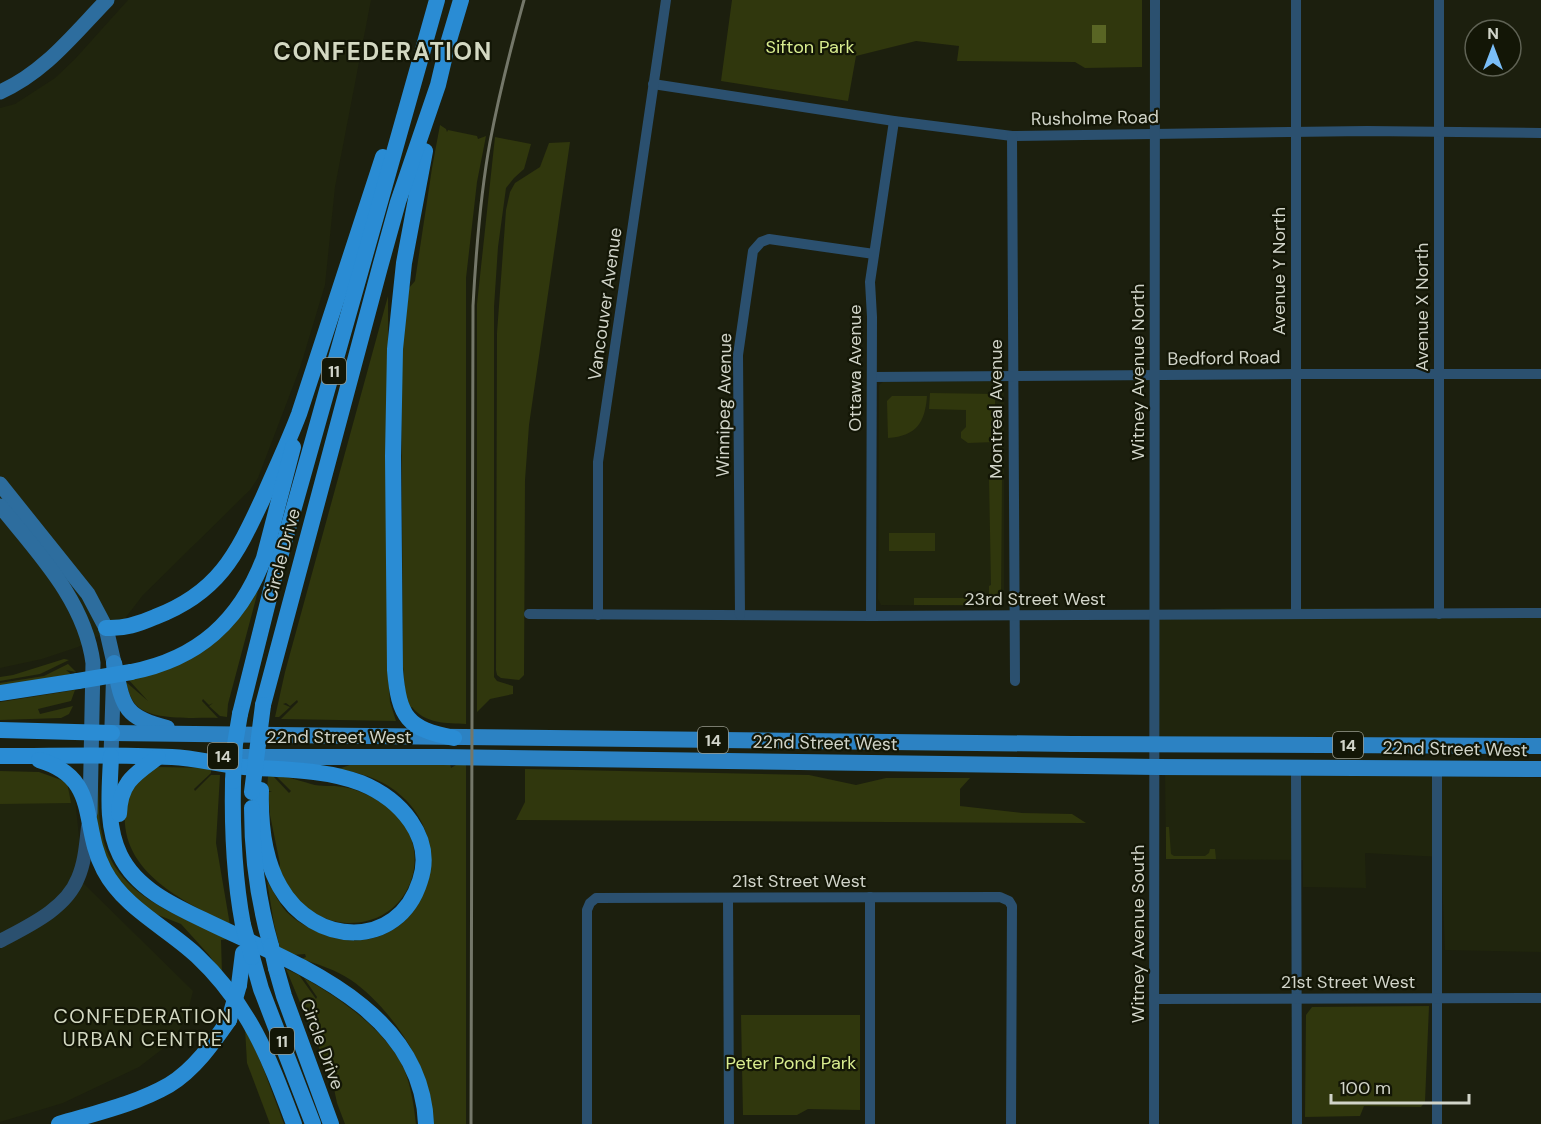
<svg xmlns="http://www.w3.org/2000/svg" width="1541" height="1124" viewBox="0 0 1541 1124" font-family="'DM Sans',sans-serif">
	<style>
		.built { fill: #20250d }
		.green { fill: #30370d }
		.water { fill: #596524 }
		.lines { fill: none; stroke-linecap: round; stroke-linejoin: round }
		.minor { stroke: #2b506f; stroke-width: 10 }
		.tertiary { stroke: #2b506f; stroke-width: 14 }
		.secondary { stroke: #2d6d9e; stroke-width: 15 }
		.primary { stroke: #2c82c3; stroke-width: 16 }
		.trunk { stroke: #2a8cd4; stroke-width: 16 }
		.rail { stroke: #747769; stroke-width: 3 }
		.trunk-bridge { stroke: #2a8cd4; stroke-width: 16 }
		.labels { text-anchor: middle; dominant-baseline: central; stroke-width: 4.5; stroke-linejoin: round; paint-order: stroke }
		.shield { fill: #131606; stroke: #989b8e; stroke-width: 1.5 }
		.shield-label { font-size: 16px; font-weight: bold; fill: #d1d4c9 }
		.park-label { font-size: 18px; fill: #d9ed8f; stroke: #131606 }
		.street-label { font-size: 18px; fill: #d1d4c9; stroke: #131606 }
		.neighbourhood-label { font-size: 20px; letter-spacing: 1.5px; fill: #d3d8c2; stroke: #131606 }
		.district-label { font-size: 24px; font-weight: bold; letter-spacing: 1.5px; fill: #d3d8c2; stroke: #131606 }
	</style>
	<rect width="100%" height="100%" fill="#1c1f0e"/>
	<g class="built">
		<path d="M 128,0 L 371,0 L 335,187 L 325,285 L 300,368 L 258,478 L 250,490 L 143,595 L 120,625 L 78,647 L 42,659 L 0,668 L 0,108 L 15,104 L 55,78 L 75,59 Z"/>
		<path d="M 998,381 L 1004,388 L 1004,598 L 998,606 L 881,605 L 878,599 L 879,385 L 883,382 Z"/>
		<path d="M 1225,608 L 1367,608 L 1439,614 L 1541,610 L 1541,746 L 1155,745 L 1155,614 Z"/>
		<path d="M 1165,774 L 1541,778 L 1541,952 L 1445,950 L 1441,857 L 1365,853 L 1366,888 L 1303,887 L 1303,860 L 1166,859 Z"/>
		<path d="M 0,789 L 74,789 L 84,884 L 193,991 L 187,1015 L 174,1040 L 139,1067 L 63,1103 L 0,1122 Z"/>
	</g>
	<g class="green">
		<path d="M 732,0 L 1142,0 L 1142,67 L 1085,68 L 1075,62 L 957,61 L 959,46 L 916,41 L 856,56 L 848,101 L 721,81 Z"/>
		<path d="M 440,125 L 446,129 L 447,132 L 448,130 L 477,136 L 478,139 L 486,136 L 477,182 L 466,278 L 466,724 C 447,723 425,724 412,707 L 408,709 L 406,701 L 403,667 L 401,357 L 409,288 L 415,281 L 432,168 Z"/>
		<path d="M 495,137 L 531,144 L 524,169 L 514,178 L 506,188 L 498,247 L 494,307 L 494,677 L 497,681 L 513,686 L 513,694 L 490,699 L 477,712 L 477,304 Z"/>
		<path d="M 570,142 L 529,425 L 525,480 L 524,675 L 519,680 L 501,678 L 497,675 L 496,670 L 497,333 L 506,210 L 510,192 L 515,183 L 540,167 L 549,143 Z"/>
		<path d="M 388,296 L 388,670 L 390,702 L 396,721 L 281,719 L 298,702 L 297,700 L 290,706 L 286,703 L 283,704 L 290,707 L 279,717 L 275,717 L 285,672 Z"/>
		<path d="M 930,393 L 995,394 L 995,442 L 968,443 L 961,438 L 961,432 L 966,427 L 966,410 L 929,409 Z"/>
		<path d="M 892,396 L 927,396 C 925,422 917,436 888,438 L 887,401 Z"/>
		<path d="M 989,477 L 1002,477 L 1001,601 L 996,605 L 914,605 L 914,598 L 989,598 L 989,586 L 991,585 Z"/>
		<rect x="889" y="533" width="46" height="18"/>
		<path d="M 258,591 L 228,704 L 227,717 L 220,716 L 209,706 L 213,703 L 209,705 L 203,699 L 202,701 L 218,718 C 195,717 151,722 135,704 C 130,697 128,690 126,682 L 148,701 L 127,678 L 222,636 Z"/>
		<path d="M 64,659 L 69,660 L 40,674 L 0,681 L 0,677 L 13,675 Z"/>
		<path d="M 68,664 L 76,672 L 66,670 L 71,674 L 0,687 L 0,683 L 44,676 Z"/>
		<path d="M 75,690 L 71,701 L 38,709 L 40,714 L 73,706 L 69,714 L 61,718 L 0,720 L 0,702 Z"/>
		<path d="M 450,764 L 451,768 L 456,765 L 466,765 L 466,1124 L 432,1124 C 432,1115 432,1105 430,1096 C 421,1054 387,1005 351,980 C 336,970 318,964 301,959 L 306,957 L 305,954 L 293,955 L 280,948 L 274,924 L 267,881 C 274,891 280,907 290,915 C 300,924 313,930 325,935 C 422,969 473,835 385,784 C 371,776 355,772 338,769 L 350,765 Z"/>
		<path d="M 158,767 L 211,768 L 211,773 L 194,789 L 195,791 L 211,775 L 220,775 L 216,843 L 230,925 C 184,901 120,873 125,811 C 127,785 136,777 158,767 Z"/>
		<path d="M 525,769 L 809,775 L 856,785 L 886,778 L 970,778 L 960,789 L 960,806 L 1022,813 L 1072,814 L 1086,823 L 516,820 L 525,802 Z"/>
		<path d="M 0,771 L 39,772 L 67,782 L 71,803 L 0,804 Z"/>
		<path d="M 275,775 C 288,777 298,780 311,784 C 321,787 332,785 343,787 C 357,789 373,797 385,805 C 440,843 414,926 346,923 C 329,922 313,914 301,903 C 291,893 285,880 279,868 L 280,864 L 270,815 L 268,792 L 272,792 L 267,790 L 268,776 L 273,776 L 289,793 L 291,791 Z"/>
		<path d="M 96,783 L 98,783 C 99,800 98,817 102,834 C 114,896 178,915 229,939 L 221,940 L 222,974 L 209,955 L 181,924 L 153,913 L 125,889 L 107,862 L 96,824 Z"/>
		<path d="M 1166,827 L 1169,827 L 1171,854 L 1174,856 L 1205,856 L 1209,853 L 1210,849 L 1215,849 L 1216,859 L 1166,859 Z"/>
		<path d="M 286,969 L 299,975 L 316,999 L 317,997 L 304,978 C 340,998 387,1031 404,1069 C 411,1086 414,1106 416,1124 L 345,1124 L 337,1103 L 332,1079 Z"/>
		<path d="M 1429,1006 L 1425,1102 L 1421,1107 L 1364,1106 L 1360,1116 L 1305,1117 L 1306,1015 L 1312,1007 Z"/>
		<path d="M 741,1015 L 860,1015 L 860,1110 L 808,1109 L 797,1115 L 743,1115 Z"/>
		<path d="M 245,1028 L 262,1065 L 284,1124 L 270,1124 L 247,1063 Z"/>
	</g>
	<rect class="water" x="1092" y="25" width="14" height="18"/>
	<g class="lines">
		<g class="minor">
			<path d="M 1439,0 L 1439,614"/>
			<path d="M 653,84 L 894,121 L 1012,136 L 1367,131 L 1541,133"/>
			<path d="M 1012,136 L 1015,681"/>
			<path d="M 872,377 L 1295,374 L 1541,374"/>
			<path d="M 1296,613 L 1296,0"/>
			<path d="M 529,614 L 871,616 L 1541,613"/>
			<path d="M 598,615 L 598,462 L 666,0"/>
			<path d="M 740,615 L 738,355 L 753,251 L 761,242 L 769,239 L 874,254"/>
			<path d="M 871,616 L 872,317 L 870,282 L 894,121"/>
			<path d="M 1296,768 L 1297,1124"/>
			<path d="M 1437,769 L 1437,1124"/>
			<path d="M 870,897 L 870,1124"/>
			<path d="M 728,898 L 729,1124"/>
			<path d="M 1154,999 L 1541,998"/>
			<path d="M 587,1124 L 587,910 L 590,903 L 596,898 L 1000,897 L 1009,901 L 1012,906 L 1011,1124"/>
			<path d="M 1154,1124 L 1155,0"/>
		</g>
		<path class="tertiary" d="M 0,941 C 28,926 66,909 78,878 C 85,862 86,844 88,827"/>
		<g class="secondary">
			<path d="M 0,92 C 44,73 74,34 107,0"/>
			<path d="M 0,484 L 88,594 L 106,628 L 114,663 L 111,756"/>
			<path d="M 0,506 C 38,553 85,601 93,663 L 90,813"/>
		</g>
		<g class="primary">
			<path d="M 114,663 C 123,705 122,717 167,728"/>
			<path d="M 112,733 L 1072,744 L 1541,746"/>
			<path d="M 221,757 L 443,757 L 1156,767 L 1541,769"/>
		</g>
		<g class="trunk">
			<path d="M 425,151 L 404,263 L 395,349 L 393,456 L 395,670 C 399,717 407,729 454,738"/>
			<path d="M 106,628 C 124,629 139,624 155,617 C 218,593 236,556 263,498 C 275,470 288,443 299,414 L 383,157"/>
			<path d="M 131,672 C 198,659 240,621 264,558 L 293,447"/>
			<path d="M 0,693 L 78,681"/>
			<path d="M 263,705 L 380,267 L 398,202 L 438,85 L 447,47 L 461,0"/>
			<path d="M 240,714 L 273,582 L 437,0"/>
			<path d="M 0,730 L 112,733"/>
			<path d="M 0,756 C 57,756 115,754 172,757 C 196,758 220,765 244,767 C 282,770 325,769 361,783 C 400,799 435,837 420,881 C 398,951 313,946 280,887 C 264,859 260,823 261,790"/>
			<path d="M 111,756 C 110,788 105,825 120,855 C 136,888 172,905 204,920 C 292,963 422,1007 426,1124"/>
			<path d="M 39,760 C 101,778 80,825 104,870 C 124,908 166,927 197,956 C 250,1006 269,1058 294,1124"/>
			<path d="M 233,781 C 232,830 234,877 243,925"/>
			<path d="M 252,808 C 252,856 258,901 271,946"/>
			<path d="M 119,814 C 120,782 135,774 158,757"/>
			<path d="M 252,957 L 261,989 L 313,1124"/>
			<path d="M 276,968 L 284,996 L 331,1124"/>
			<path d="M 239,985 L 243,953"/>
			<path d="M 59,1124 C 96,1113 136,1104 169,1085 C 194,1070 213,1043 229,1020"/>
		</g>
		<path class="rail" d="M 471,1124 L 473,306 C 476,251 480,196 490,142 C 499,94 511,47 524,0"/>
		<g class="trunk-bridge">
			<path d="M 78,681 L 131,672"/>
			<path d="M 233,781 L 235,744 L 240,714"/>
			<path d="M 252,792 L 263,705"/>
			<path d="M 243,925 L 252,957"/>
			<path d="M 271,946 L 276,968"/>
			<path d="M 229,1020 L 239,985"/>
		</g>
	</g>
	<g class="labels">
		<g class="shield">
			<rect x="322" y="358" width="24" height="26" rx="4.5"/>
			<rect x="698" y="727" width="30" height="26" rx="4.5"/>
			<rect x="1333" y="732" width="30" height="26" rx="4.5"/>
			<rect x="208" y="743" width="30" height="26" rx="4.5"/>
			<rect x="270" y="1028" width="24" height="26" rx="4.5"/>
		</g>
		<g class="shield-label">
			<text x="334" y="371">11</text>
			<text x="713" y="740">14</text>
			<text x="1348" y="745">14</text>
			<text x="223" y="756">14</text>
			<text x="282" y="1041">11</text>
		</g>
		<g class="park-label">
			<text x="810" y="47">Sifton Park</text>
			<text x="791" y="1063">Peter Pond Park</text>
		</g>
		<g class="street-label">
			<text transform="translate(1095 118) rotate(-1)">Rusholme Road</text>
			<text transform="translate(1279 271) rotate(-90)">Avenue Y North</text>
			<text transform="translate(605 304) rotate(-82)">Vancouver Avenue</text>
			<text transform="translate(1422 307) rotate(-90)">Avenue X North</text>
			<text transform="translate(1224 358) rotate(-1)">Bedford Road</text>
			<text transform="translate(855 368) rotate(-90)">Ottawa Avenue</text>
			<text transform="translate(1138 372) rotate(-90)">Witney Avenue North</text>
			<text transform="translate(724 405) rotate(-89)">Winnipeg Avenue</text>
			<text transform="translate(996 409) rotate(-90)">Montreal Avenue</text>
			<text transform="translate(282 555) rotate(-75)">Circle Drive</text>
			<text x="1035" y="599">23rd Street West</text>
			<text x="339" y="737">22nd Street West</text>
			<text transform="translate(825 743) rotate(1)">22nd Street West</text>
			<text transform="translate(1455 749) rotate(1)">22nd Street West</text>
			<text x="799" y="881">21st Street West</text>
			<text transform="translate(1138 934) rotate(-90)">Witney Avenue South</text>
			<text x="1348" y="982">21st Street West</text>
			<text transform="translate(322 1044) rotate(70)">Circle Drive</text>
		</g>
		<g class="neighbourhood-label">
			<text x="143" y="1016">CONFEDERATION<tspan x="143" dy="23">URBAN CENTRE</tspan></text>
		</g>
		<g class="district-label">
			<text x="383" y="51">CONFEDERATION</text>
		</g>
	</g>
	<g transform="translate(1493 48)"><circle r="28" fill="#131606" stroke="#5f6254" stroke-width="1.5"/>
	<path d="M0-4.5L10 22L0 15L-10 22Z" fill="#7abef8"/>
	<text y="-9" font-size="16" font-weight="bold" text-anchor="middle" fill="#d1d4c9">N</text>
	</g>
	<path d="M1331 1094v9h138v-9" fill="none" stroke="#d1d4c9" stroke-width="3"/>
	<text x="1340" y="1094" font-size="18" fill="#d1d4c9" stroke="#131606" stroke-width="4.5" paint-order="stroke">100 m</text>
</svg>
